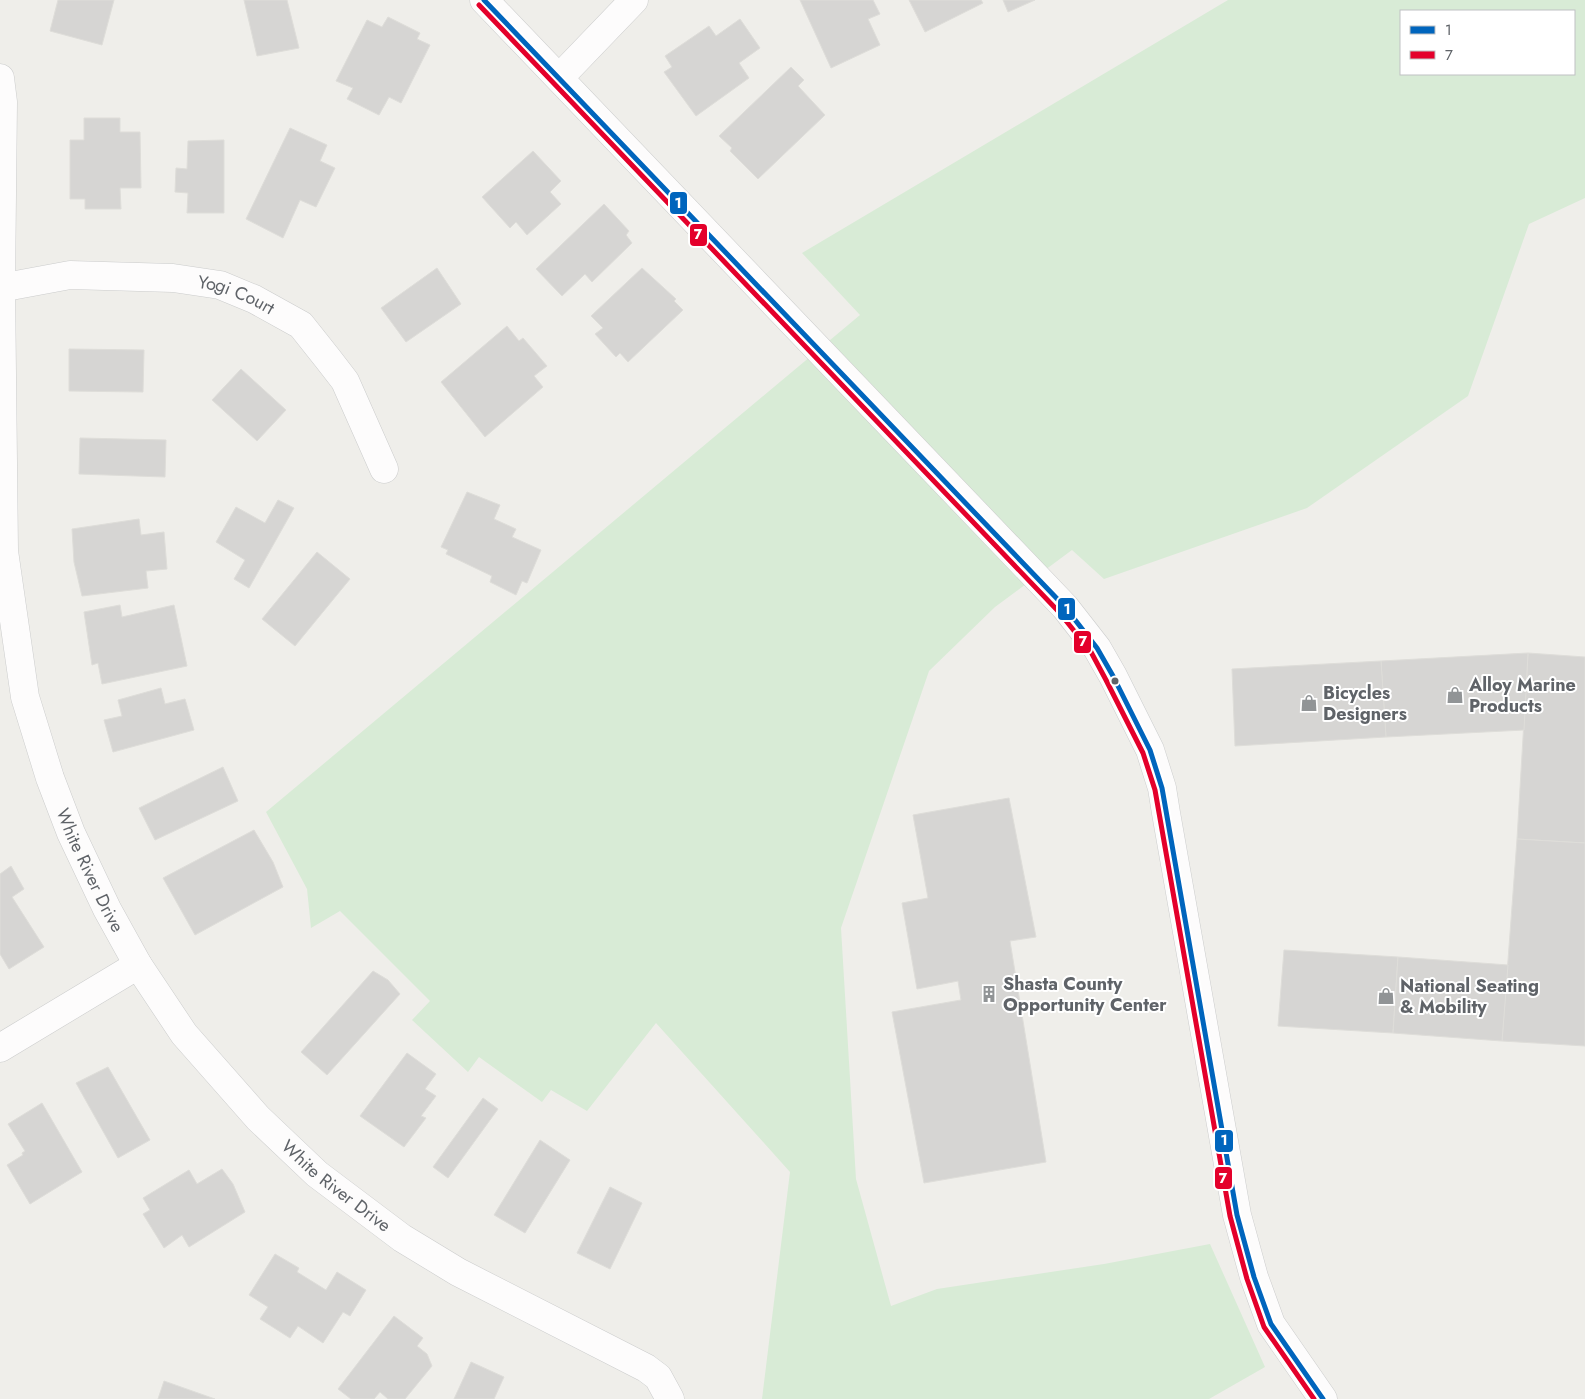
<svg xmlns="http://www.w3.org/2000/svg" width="1585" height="1399" viewBox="0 0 1585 1399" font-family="Jost,sans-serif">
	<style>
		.green { fill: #d8ebd6; fill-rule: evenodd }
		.building { fill: #d6d5d3; stroke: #deddd9 }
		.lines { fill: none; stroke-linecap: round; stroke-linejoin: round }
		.street-casing { stroke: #cbcccc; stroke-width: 29 }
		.street { stroke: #fdfcfc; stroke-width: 28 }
		.bus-1-casing { stroke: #fff; stroke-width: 9 }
		.bus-2-casing { stroke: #fff; stroke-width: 9 }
		.bus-1 { stroke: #0065bd; stroke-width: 5 }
		.bus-2 { stroke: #e4002b; stroke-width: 5 }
		.bus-dot { fill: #5f6368; stroke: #fff; stroke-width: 2 }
		.labels { text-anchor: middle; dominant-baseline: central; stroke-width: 4; stroke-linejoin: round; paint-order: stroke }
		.street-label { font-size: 18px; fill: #5f6368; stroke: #fff }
		.poi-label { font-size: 18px; font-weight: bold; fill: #5f6368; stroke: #fff; text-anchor: start }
		.line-badge { stroke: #fff; stroke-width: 2 }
		.badge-label { font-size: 14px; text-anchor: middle; font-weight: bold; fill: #fff }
	</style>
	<rect width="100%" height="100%" fill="#efeeea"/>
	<path class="green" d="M 1228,0 L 1585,0 L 1585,198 L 1529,224 L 1468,396 L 1307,508 L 1104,579 L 1072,550 L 995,607 L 929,671 L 841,928 L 856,1179 L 891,1306 L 937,1289 L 1104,1264 L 1210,1244 L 1265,1367 L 1209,1399 L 762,1399 L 790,1172 L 656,1023 L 587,1111 L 551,1090 L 542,1102 L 479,1057 L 468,1072 L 412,1020 L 430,1001 L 340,911 L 311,928 L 307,889 L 266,812 L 860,315 L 802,253 ZM 1401,11 L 1574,11 L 1574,74 L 1401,74 Z"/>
	<g class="building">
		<path d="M 58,0 L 114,0 L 102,45 L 50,31 Z"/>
		<path d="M 244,0 L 287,0 L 299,48 L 257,56 Z"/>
		<path d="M 800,0 L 873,0 L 880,14 L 868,19 L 880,45 L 831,68 Z"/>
		<path d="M 909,0 L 981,0 L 983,3 L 925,32 Z"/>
		<path d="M 1003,0 L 1035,0 L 1008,12 Z"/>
		<path d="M 388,17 L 420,33 L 417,39 L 430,45 L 401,103 L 389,97 L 379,115 L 347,99 L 353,88 L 336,81 L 367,20 L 382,27 Z"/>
		<path d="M 740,19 L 760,48 L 739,63 L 749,78 L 696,116 L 664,72 L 672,67 L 665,56 L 709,26 L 716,36 Z"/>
		<path d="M 791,67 L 804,80 L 798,86 L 825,115 L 758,179 L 730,151 L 732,148 L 719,136 Z"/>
		<path d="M 84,118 L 120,118 L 120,132 L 140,132 L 141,188 L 120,188 L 121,209 L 85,209 L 85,199 L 70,199 L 70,140 L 84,140 Z"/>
		<path d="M 290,128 L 327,145 L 320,161 L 335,168 L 316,207 L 300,200 L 283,238 L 246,219 Z"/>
		<path d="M 224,140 L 224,213 L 187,213 L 188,193 L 175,192 L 176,168 L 187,169 L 188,141 Z"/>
		<path d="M 533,151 L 561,181 L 550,192 L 561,204 L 527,235 L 516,222 L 510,228 L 482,197 Z"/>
		<path d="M 604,204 L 629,231 L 626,235 L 632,243 L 592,282 L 585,274 L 562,296 L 536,269 Z"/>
		<path d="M 437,268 L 461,304 L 406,342 L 381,308 Z"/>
		<path d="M 642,268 L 676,299 L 674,301 L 683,310 L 628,362 L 620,353 L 616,357 L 595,334 L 603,328 L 591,316 Z"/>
		<path d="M 507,326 L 519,341 L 523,338 L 547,366 L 534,376 L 543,387 L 485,437 L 441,382 Z"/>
		<path d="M 69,349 L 144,350 L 143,392 L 69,391 Z"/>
		<path d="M 241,369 L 286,410 L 257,441 L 212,400 Z"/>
		<path d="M 80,438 L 166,440 L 165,477 L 79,474 Z"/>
		<path d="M 467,492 L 500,505 L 494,519 L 516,529 L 512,537 L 541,550 L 527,583 L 522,581 L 516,595 L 490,582 L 492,576 L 446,554 L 448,550 L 441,547 Z"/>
		<path d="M 278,500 L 294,508 L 249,588 L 234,579 L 245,560 L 216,542 L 236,507 L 265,523 Z"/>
		<path d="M 139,519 L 141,535 L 164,532 L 167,569 L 146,571 L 148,588 L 82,596 L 74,562 L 72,529 Z"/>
		<path d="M 317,552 L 350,579 L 295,646 L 262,619 Z"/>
		<path d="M 120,605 L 122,617 L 174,605 L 187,666 L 102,684 L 98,663 L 92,665 L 84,612 Z"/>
		<path d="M 1528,653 L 1585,657 L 1585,843 L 1517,839 Z"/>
		<path d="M 1528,653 L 1524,730 L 1386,737 L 1381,661 Z"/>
		<path d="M 1381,661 L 1386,737 L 1235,746 L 1232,669 Z"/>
		<path d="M 161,688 L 165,704 L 185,699 L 194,730 L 113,752 L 104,720 L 122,716 L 118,700 Z"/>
		<path d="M 223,767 L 238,801 L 155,840 L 139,808 Z"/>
		<path d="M 1009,798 L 1036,937 L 1010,941 L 1046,1162 L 924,1183 L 892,1012 L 961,1000 L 958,981 L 917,989 L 902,903 L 928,898 L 913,815 Z"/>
		<path d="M 254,830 L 273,862 L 283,887 L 195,935 L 163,878 Z"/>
		<path d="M 1517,839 L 1585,843 L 1585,1046 L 1502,1041 Z"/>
		<path d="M 11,866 L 24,889 L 12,897 L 44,947 L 9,969 L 0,954 L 0,874 Z"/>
		<path d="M 1284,950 L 1398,957 L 1393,1033 L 1278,1026 Z"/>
		<path d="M 1398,957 L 1508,965 L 1502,1041 L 1393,1033 Z"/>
		<path d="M 373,971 L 388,980 L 400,994 L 327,1075 L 301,1052 Z"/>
		<path d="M 407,1053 L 436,1074 L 425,1089 L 436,1096 L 421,1116 L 426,1118 L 404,1147 L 360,1116 Z"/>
		<path d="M 108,1067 L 150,1140 L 118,1158 L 76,1083 Z"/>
		<path d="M 483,1098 L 498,1109 L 448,1178 L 433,1167 Z"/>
		<path d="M 42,1103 L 82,1172 L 30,1204 L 7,1165 L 23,1155 L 22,1153 L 25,1151 L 8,1124 Z"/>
		<path d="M 540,1140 L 570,1160 L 525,1233 L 494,1215 Z"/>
		<path d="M 222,1169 L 233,1184 L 245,1212 L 189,1247 L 182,1235 L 164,1248 L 143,1214 L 150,1210 L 143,1198 L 189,1170 L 197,1184 Z"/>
		<path d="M 610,1187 L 642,1203 L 610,1269 L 577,1253 Z"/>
		<path d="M 275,1254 L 299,1268 L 297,1272 L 326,1290 L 337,1272 L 366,1290 L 350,1316 L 343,1312 L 323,1343 L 298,1326 L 290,1338 L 260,1319 L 268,1307 L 249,1295 Z"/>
		<path d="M 394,1316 L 423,1338 L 417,1346 L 427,1354 L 432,1366 L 405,1399 L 388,1399 L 380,1392 L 374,1399 L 351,1399 L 338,1389 Z"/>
		<path d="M 471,1362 L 504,1377 L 494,1399 L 454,1399 Z"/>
		<path d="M 164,1381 L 215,1399 L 158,1399 Z"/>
	</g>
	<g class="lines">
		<g class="street-casing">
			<g id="street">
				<path d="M 484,0 L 1065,607 L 1097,648 L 1113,676 L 1150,750 L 1162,788 L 1166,813 L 1237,1215 L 1254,1277 L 1271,1324 L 1323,1399"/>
				<path d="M 560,77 L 634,0"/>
				<path id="s1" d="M 0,78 L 3,102 L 1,287 L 4,551 L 25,697 L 50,778 L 71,833 L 107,909 L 138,965 L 184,1034 L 258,1118 L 317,1174 L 402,1238 L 458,1272 L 646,1368 L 658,1377 L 670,1399"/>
				<path id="s2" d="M 0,288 L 70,275 L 173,278 L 220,285 L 254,299 L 301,325 L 328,359 L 345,381 L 384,469"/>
				<path d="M 0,1048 L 138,965"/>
			</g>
		</g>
		<use href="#street" class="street"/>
		<g class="bus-1-casing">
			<path id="bus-1" d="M 484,0 L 1065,607 L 1097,648 L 1113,676 L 1150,750 L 1162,788 L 1237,1215 L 1254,1277 L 1271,1324 L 1323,1399"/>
		</g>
		<g class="bus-2-casing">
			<path id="bus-2" d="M 479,5 L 1059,612 L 1091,652 L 1106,680 L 1143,753 L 1155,790 L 1230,1216 L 1247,1279 L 1264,1327 L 1314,1399"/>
		</g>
		<use href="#bus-1" class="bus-1"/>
		<use href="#bus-2" class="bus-2"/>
	</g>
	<defs>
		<g id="shop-bare" transform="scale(1.35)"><path d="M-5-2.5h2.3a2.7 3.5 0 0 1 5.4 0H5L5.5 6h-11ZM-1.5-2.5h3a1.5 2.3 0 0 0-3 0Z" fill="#919496" stroke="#fff" stroke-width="2.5" paint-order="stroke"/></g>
		<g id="building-bare" transform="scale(1.35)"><path d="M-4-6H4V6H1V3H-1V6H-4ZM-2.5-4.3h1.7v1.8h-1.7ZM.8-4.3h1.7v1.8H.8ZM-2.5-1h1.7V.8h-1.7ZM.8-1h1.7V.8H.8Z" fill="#919496" stroke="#fff" stroke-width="2.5" paint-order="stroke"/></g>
	</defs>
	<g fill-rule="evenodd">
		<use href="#shop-bare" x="1455" y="695"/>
		<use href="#shop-bare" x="1309" y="703"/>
		<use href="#building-bare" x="989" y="994"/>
		<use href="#shop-bare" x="1386" y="996"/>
	</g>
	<circle class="bus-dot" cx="1115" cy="681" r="4.5"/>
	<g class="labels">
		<g class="street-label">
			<text stroke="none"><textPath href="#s2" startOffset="240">Yogi Court</textPath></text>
			<text stroke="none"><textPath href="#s1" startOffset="806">White River Drive</textPath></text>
			<text stroke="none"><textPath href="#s1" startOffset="1211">White River Drive</textPath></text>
		</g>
		<g class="poi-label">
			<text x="1469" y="685">Alloy Marine<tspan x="1469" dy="21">Products</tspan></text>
			<text x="1323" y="693">Bicycles<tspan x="1323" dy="21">Designers</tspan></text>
			<text x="1003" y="984">Shasta County<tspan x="1003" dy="21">Opportunity Center</tspan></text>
			<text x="1400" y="986">National Seating<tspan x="1400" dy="21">&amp; Mobility</tspan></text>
		</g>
	</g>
	<g class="line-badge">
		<rect x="669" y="191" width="19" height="24" rx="5" fill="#0065bd"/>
		<rect x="689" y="223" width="19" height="24" rx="5" fill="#e4002b"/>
		<rect x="1057" y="597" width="19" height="24" rx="5" fill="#0065bd"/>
		<rect x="1073" y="630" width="19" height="24" rx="5" fill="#e4002b"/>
		<rect x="1214" y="1129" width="20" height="24" rx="5" fill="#0065bd"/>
		<rect x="1214" y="1166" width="19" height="24" rx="5" fill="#e4002b"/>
	</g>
	<g class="badge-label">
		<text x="678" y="208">1</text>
		<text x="698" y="239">7</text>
		<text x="1067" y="614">1</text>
		<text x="1083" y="646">7</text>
		<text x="1224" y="1145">1</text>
		<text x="1223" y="1183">7</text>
	</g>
	<rect x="1400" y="10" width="175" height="65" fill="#ffffff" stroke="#bfc1c3"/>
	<rect x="1410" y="26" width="25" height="8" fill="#0065bd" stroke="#bfc1c3"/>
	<text x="1445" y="35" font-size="15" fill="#5f6368">1</text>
	<rect x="1410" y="51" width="25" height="8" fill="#e4002b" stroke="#bfc1c3"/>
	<text x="1445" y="60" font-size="15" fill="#5f6368">7</text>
</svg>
